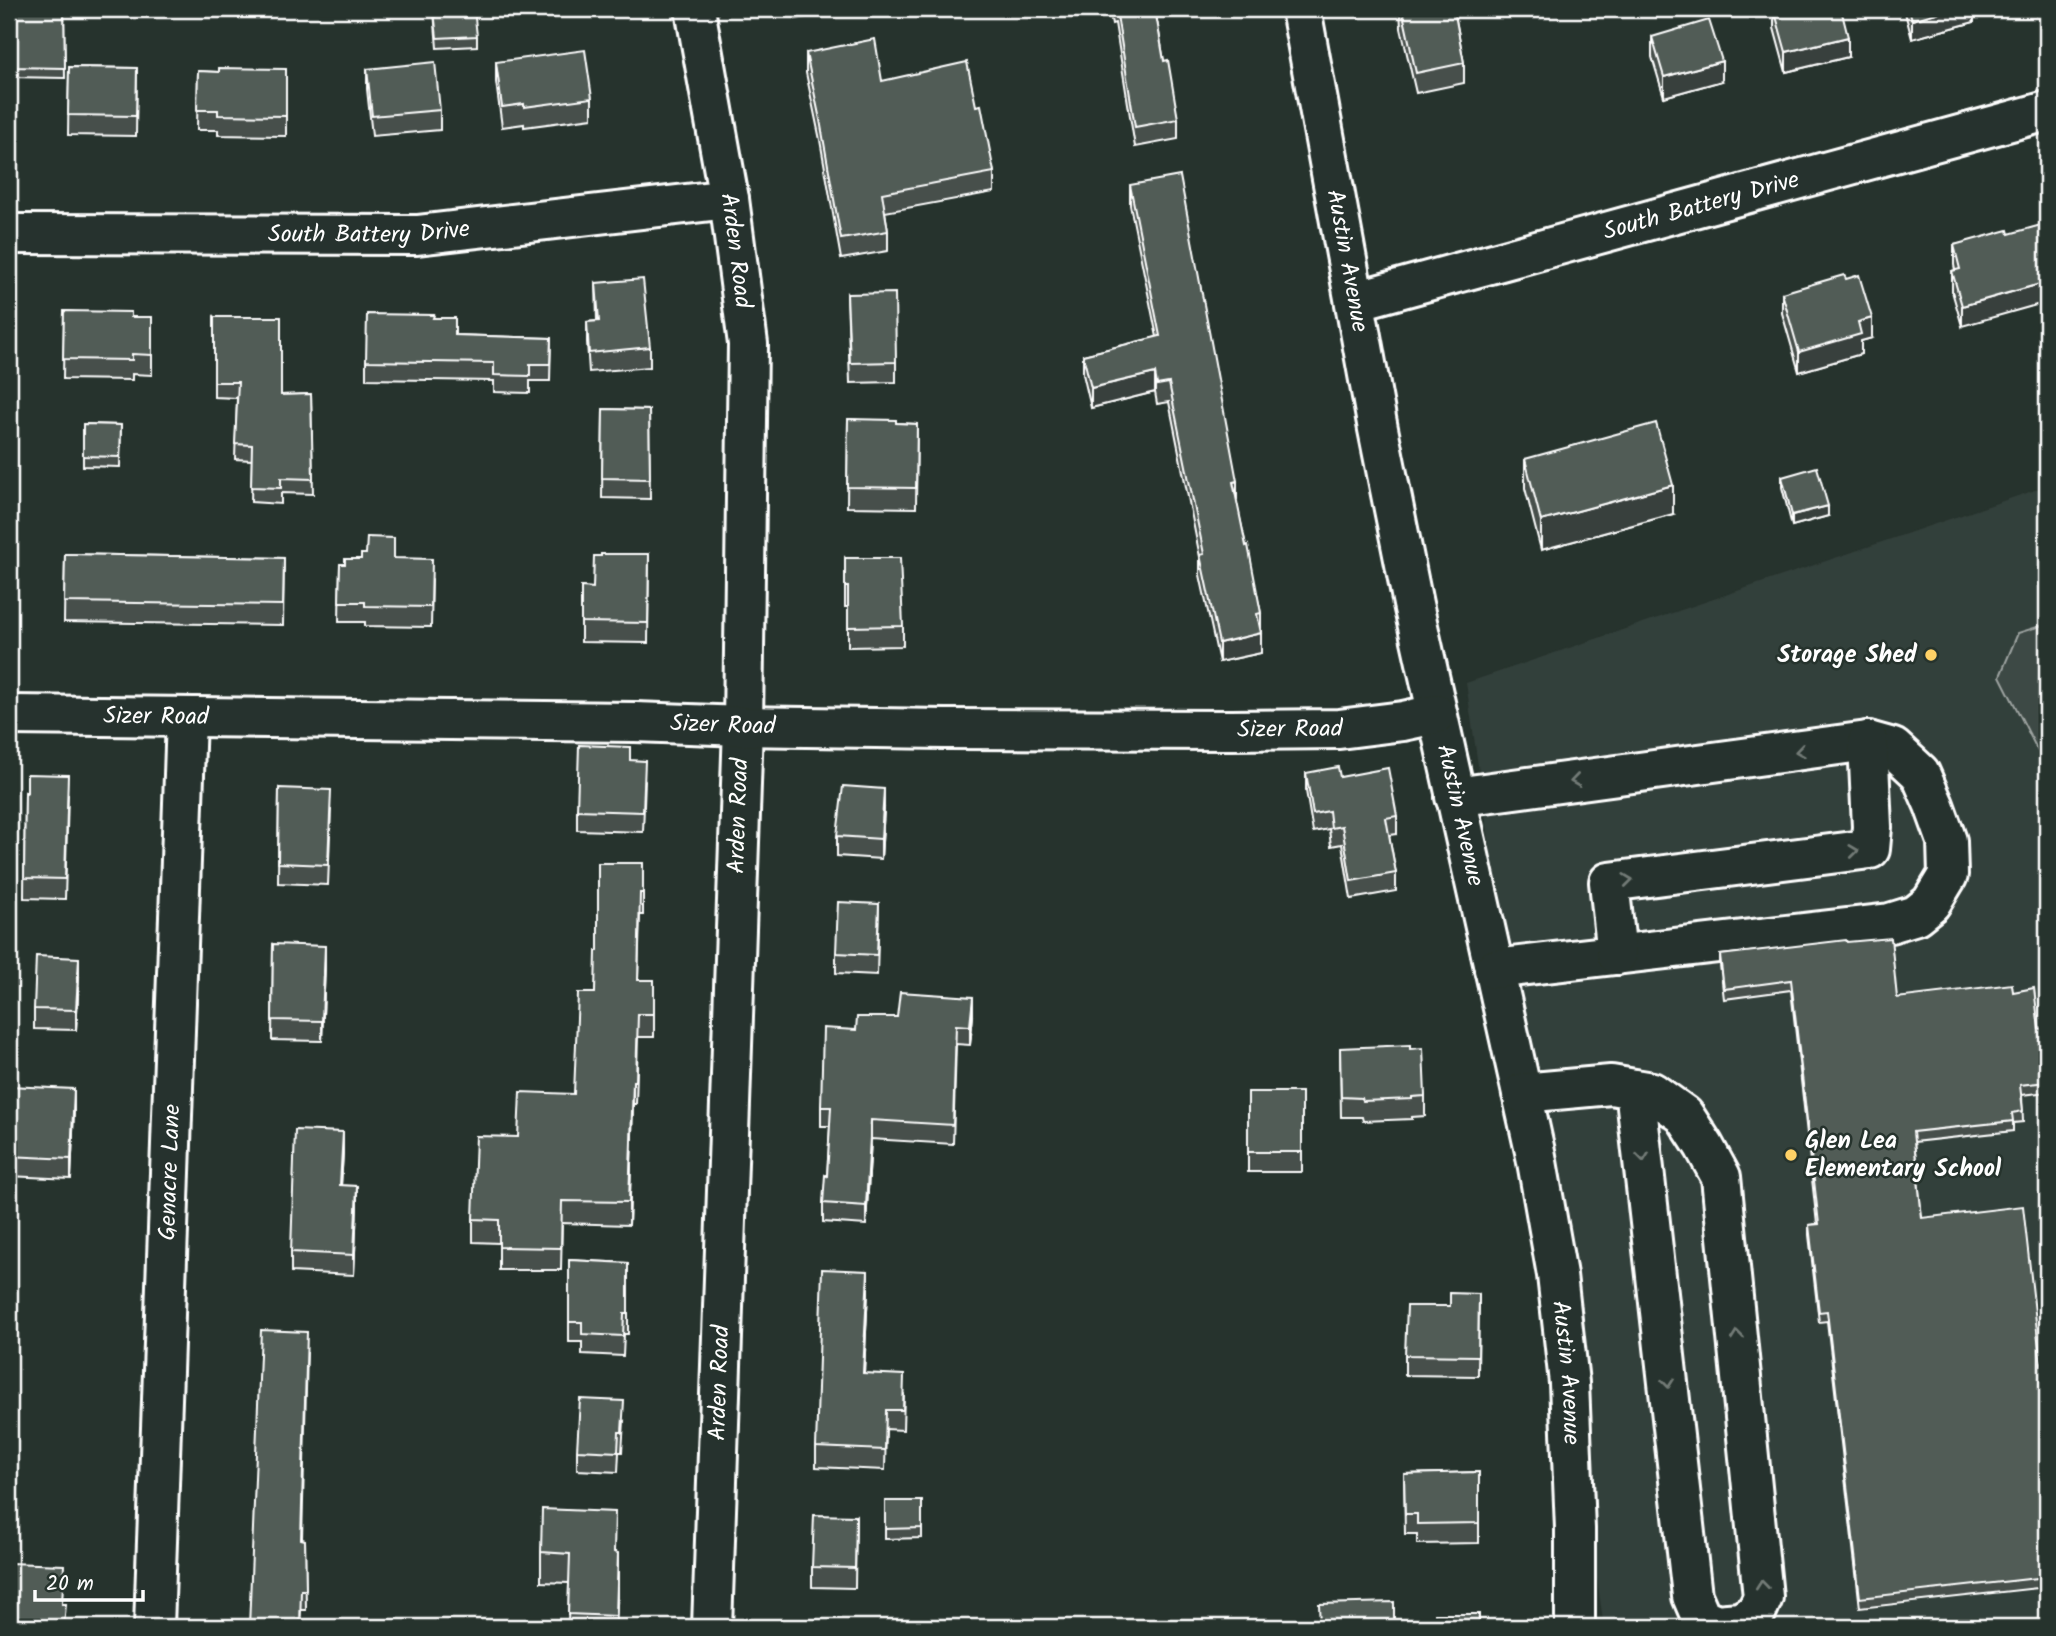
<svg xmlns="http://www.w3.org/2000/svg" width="2056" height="1636" viewBox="0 0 2056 1636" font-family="Kalam,sans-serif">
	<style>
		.built { fill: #333f3a }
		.green { fill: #3e4944; stroke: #9ea4a2; stroke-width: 2 }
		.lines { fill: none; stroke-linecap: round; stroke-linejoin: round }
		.minor-casing { stroke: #fff; stroke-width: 44 }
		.minor { stroke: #26332d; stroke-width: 38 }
		.wall { fill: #464f4b; stroke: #fff; stroke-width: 2 }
		.shaded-wall { fill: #39403d; stroke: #fff; stroke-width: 2 }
		.building { fill: #515c57; stroke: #fff; stroke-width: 2 }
		.oneway { stroke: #727a76 }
		.poi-dot { fill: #ffd166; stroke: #26332d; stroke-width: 2.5 }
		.labels { text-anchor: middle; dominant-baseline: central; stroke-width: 5; stroke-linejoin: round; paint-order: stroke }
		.street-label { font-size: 24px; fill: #fff; stroke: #26332d }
		.poi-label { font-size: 24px; font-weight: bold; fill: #fff; stroke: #26332d; text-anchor: end }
	</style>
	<rect width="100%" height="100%" fill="#26332d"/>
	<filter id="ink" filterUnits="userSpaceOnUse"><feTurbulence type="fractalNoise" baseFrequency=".0143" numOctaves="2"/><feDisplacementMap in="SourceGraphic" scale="14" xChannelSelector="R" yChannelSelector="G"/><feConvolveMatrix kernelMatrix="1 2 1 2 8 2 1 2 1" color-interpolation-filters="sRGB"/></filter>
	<g filter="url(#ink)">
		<path class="built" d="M 2047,486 L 2047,1627 L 1604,1627 L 1466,683 Z"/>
		<path class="green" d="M 2047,624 L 2047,769 L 2000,676 L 2018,633 Z"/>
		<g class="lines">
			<g class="minor-casing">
				<g id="minor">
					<path id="s1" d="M 695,9 L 729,199 L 748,344 L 743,726 L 712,1627"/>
					<path id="s2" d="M 1301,9 L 1378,429 L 1413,604 L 1536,1156 L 1557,1275 L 1569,1383 L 1575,1529 L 1575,1627"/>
					<path id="s3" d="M 9,234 L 417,235 L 729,199"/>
					<path id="s4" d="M 1355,301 L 2047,111"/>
					<path id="s5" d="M 9,715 L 635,722 L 743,726 L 945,729 L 1231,730 L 1339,729 L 1403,721 L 1436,714"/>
					<path d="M 1455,797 L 1868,741 L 1893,748 L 1920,773 L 1934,805 L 1947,841 L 1948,875 L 1931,903 L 1916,915 L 1890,923 L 1494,969"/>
					<path d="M 1617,955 L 1609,882 L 1870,849 L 1872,827 L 1868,741"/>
					<path d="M 1522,1093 L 1611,1085 L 1652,1092 L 1684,1115 L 1704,1146 L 1721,1177 L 1763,1597 L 1756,1613 L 1740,1622 L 1716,1624 L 1701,1617 L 1692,1596 L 1635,1089"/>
					<path id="s6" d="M 154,1627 L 186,718"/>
				</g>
			</g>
			<use href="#minor" class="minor"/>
		</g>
		<g class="wall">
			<path d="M 9,9 L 64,9 L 65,78 L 9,77 Z"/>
			<path d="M 794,9 L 843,9 L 843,10 L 796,19 Z"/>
			<path d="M 1109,9 L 1155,9 L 1164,61 L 1178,119 L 1178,139 L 1135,147 L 1115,23 L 1112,24 Z"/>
			<path d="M 1400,9 L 1454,9 L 1464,63 L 1464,83 L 1416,93 L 1401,28 Z"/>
			<path d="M 1774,9 L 1848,57 L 1786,72 L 1774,28 Z"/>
			<path d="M 1904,9 L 2005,9 L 1974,17 L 1974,22 L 1912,39 Z"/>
			<path d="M 434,11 L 477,36 L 477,46 L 437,48 Z"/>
			<path d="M 1652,37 L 1722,81 L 1664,97 L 1652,57 Z"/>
			<path d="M 806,53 L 882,81 L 976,106 L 994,172 L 994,192 L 885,212 L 888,231 L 888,251 L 841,259 L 820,140 L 806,73 Z"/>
			<path d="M 496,62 L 592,98 L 592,118 L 524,127 L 524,124 L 502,127 L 496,82 Z"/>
			<path d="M 69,67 L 137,68 L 136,136 L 68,135 Z"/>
			<path d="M 286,69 L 286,136 L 218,135 L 218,130 L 197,130 L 198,71 L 219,72 Z"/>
			<path d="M 367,69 L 440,110 L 440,130 L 372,136 L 367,89 Z"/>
			<path d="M 1130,185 L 1236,500 L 1261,613 L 1261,653 L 1219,662 L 1200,575 L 1200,557 L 1169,402 L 1157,404 L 1155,392 L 1091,408 L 1083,374 L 1083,355 L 1157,337 L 1130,205 Z"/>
			<path d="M 2009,234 L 1962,326 L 1952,291 L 1952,271 L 1955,270 L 1954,265 L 1954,245 Z"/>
			<path d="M 596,283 L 650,347 L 650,367 L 589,372 L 587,342 L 587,322 L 597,321 Z"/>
			<path d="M 1782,293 L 1872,338 L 1861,341 L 1861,354 L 1799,372 L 1782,313 Z"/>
			<path d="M 847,294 L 896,362 L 896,382 L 850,383 Z"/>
			<path d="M 64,311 L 131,317 L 152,317 L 152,375 L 132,374 L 132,380 L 63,379 Z"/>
			<path d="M 214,317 L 281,395 L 311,394 L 313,494 L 281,493 L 281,504 L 251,502 L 252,460 L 235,459 L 237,398 L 214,397 Z"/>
			<path d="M 433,318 L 455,335 L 551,338 L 550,381 L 530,381 L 530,393 L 494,392 L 494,381 L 366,379 L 366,361 Z"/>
			<path d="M 603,409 L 649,410 L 650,499 L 602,498 Z"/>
			<path d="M 848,419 L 896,423 L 917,424 L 916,508 L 847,507 Z"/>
			<path d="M 83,424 L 121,425 L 120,467 L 83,466 Z"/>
			<path d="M 1525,459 L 1673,514 L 1541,550 L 1525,488 Z"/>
			<path d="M 1782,477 L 1828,516 L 1792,526 L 1782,487 Z"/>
			<path d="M 65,554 L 284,558 L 283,625 L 64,622 Z"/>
			<path d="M 649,554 L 648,643 L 581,642 L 581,587 L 593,588 Z"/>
			<path d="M 394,558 L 432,579 L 431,627 L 365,626 L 365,622 L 339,622 L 340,564 L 345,564 Z"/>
			<path d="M 845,558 L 903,626 L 903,646 L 848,647 L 848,607 L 845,607 Z"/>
			<path d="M 630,760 L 645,781 L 643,832 L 577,830 L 577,810 Z"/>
			<path d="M 1306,773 L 1340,777 L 1397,816 L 1397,834 L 1389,835 L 1396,873 L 1396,891 L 1351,899 L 1342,844 L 1331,846 L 1329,829 L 1313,832 L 1306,791 Z"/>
			<path d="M 279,788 L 331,810 L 328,885 L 278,883 Z"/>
			<path d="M 25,792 L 68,795 L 65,899 L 24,898 Z"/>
			<path d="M 884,809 L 881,859 L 837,856 L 837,836 Z"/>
			<path d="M 643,863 L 643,915 L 640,915 L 638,980 L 654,980 L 654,1037 L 638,1037 L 636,1104 L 633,1104 L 629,1225 L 562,1223 L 561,1270 L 499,1270 L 499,1243 L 473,1242 L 473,1219 L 518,1137 L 574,1094 L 595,993 L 598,951 Z"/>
			<path d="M 879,904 L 877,975 L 836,973 L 836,953 Z"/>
			<path d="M 1847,942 L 1897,998 L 2013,992 L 2039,1029 L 2047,1028 L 2047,1092 L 2022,1095 L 2023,1122 L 2013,1123 L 2013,1131 L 1914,1142 L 1922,1218 L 2041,1366 L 2047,1351 L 2047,1587 L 1860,1608 L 1827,1321 L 1819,1322 L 1809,1235 L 1809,1225 L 1817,1224 L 1791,990 L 1724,999 L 1720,965 L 1720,955 Z"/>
			<path d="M 273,944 L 325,966 L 322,1041 L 272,1040 Z"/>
			<path d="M 79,978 L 76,1030 L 34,1029 L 34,1009 Z"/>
			<path d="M 973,1016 L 970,1045 L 956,1044 L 953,1144 L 871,1139 L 866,1225 L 823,1222 L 823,1203 L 827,1176 L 830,1126 L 821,1126 L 821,1107 L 856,1030 L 897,1017 Z"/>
			<path d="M 1340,1048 L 1410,1049 L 1425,1096 L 1425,1116 L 1412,1117 L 1412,1119 L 1363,1121 L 1362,1117 L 1341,1117 Z"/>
			<path d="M 9,1086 L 74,1109 L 71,1179 L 9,1176 Z"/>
			<rect x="1248" y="1092" width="54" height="80"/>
			<path d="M 343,1152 L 341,1185 L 357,1206 L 354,1275 L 291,1272 L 291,1252 Z"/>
			<path d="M 569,1260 L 628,1263 L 628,1334 L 624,1334 L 623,1356 L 582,1354 L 582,1342 L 569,1342 Z"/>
			<path d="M 868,1291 L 864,1373 L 904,1394 L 903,1430 L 886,1429 L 885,1470 L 816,1467 L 816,1447 Z"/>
			<path d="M 1479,1294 L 1478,1376 L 1405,1375 L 1405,1355 L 1450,1306 Z"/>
			<path d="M 307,1352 L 302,1539 L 305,1540 L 306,1610 L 301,1610 L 300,1627 L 249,1627 Z"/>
			<path d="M 624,1421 L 622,1452 L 619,1452 L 618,1472 L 577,1470 L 577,1450 Z"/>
			<path d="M 1479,1472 L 1479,1543 L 1417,1544 L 1417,1534 L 1405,1534 L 1404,1474 Z"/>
			<path d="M 885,1501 L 922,1501 L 922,1538 L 885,1539 Z"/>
			<path d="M 856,1516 L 855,1588 L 812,1587 L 812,1567 Z"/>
			<path d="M 541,1552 L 615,1552 L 618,1582 L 616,1627 L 568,1627 L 569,1583 L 541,1582 Z"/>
		</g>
		<g class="shaded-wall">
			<path d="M 1950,9 L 2005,9 L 1974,17 L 1974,22 L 1912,39 L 1912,20 Z"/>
			<path d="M 2037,9 L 2047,9 L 2047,12 L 2037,15 Z"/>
			<path d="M 1848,37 L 1848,57 L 1786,72 L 1786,52 Z"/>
			<path d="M 1722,61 L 1722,81 L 1664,97 L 1664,77 Z"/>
			<path d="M 2047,282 L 2047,302 L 1962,326 L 1962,306 Z"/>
			<path d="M 1872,318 L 1872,338 L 1861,341 L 1861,354 L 1799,372 L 1799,352 L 1858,322 Z"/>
			<path d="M 1155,373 L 1155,392 L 1091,408 L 1091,388 Z"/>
			<path d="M 1237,481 L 1237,500 L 1233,482 Z"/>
			<path d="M 1673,485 L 1673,514 L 1541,550 L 1541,521 Z"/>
			<path d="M 1828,506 L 1828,516 L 1792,526 L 1792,515 Z"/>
			<path d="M 1261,633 L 1261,653 L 1219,662 L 1219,643 Z"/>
			<path d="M 884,789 L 884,809 L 881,859 L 881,839 Z"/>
			<path d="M 325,946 L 325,966 L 322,1041 L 322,1021 Z"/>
			<path d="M 79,958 L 79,978 L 76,1030 L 76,1010 Z"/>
			<path d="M 973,997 L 973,1016 L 970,1045 L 970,1026 Z"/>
			<path d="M 633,1081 L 633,1104 L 629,1225 L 629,1202 Z"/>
			<path d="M 74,1089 L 74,1109 L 71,1179 L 71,1159 Z"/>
			<path d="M 871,1120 L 871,1139 L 866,1225 L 866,1206 Z"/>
			<path d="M 343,1132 L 343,1152 L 340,1205 L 340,1185 Z"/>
			<path d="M 357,1186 L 357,1206 L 354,1275 L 354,1255 Z"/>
			<path d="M 868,1271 L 868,1291 L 863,1393 L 863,1373 Z"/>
			<path d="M 618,1553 L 618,1582 L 616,1627 L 616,1616 Z"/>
		</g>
		<g class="building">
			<path d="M 9,9 L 64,9 L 65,68 L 9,67 Z"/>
			<path d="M 460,9 L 474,9 L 477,36 L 437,38 L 434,11 Z"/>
			<path d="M 1116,9 L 1155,9 L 1164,61 L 1168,60 L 1178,119 L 1135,127 Z"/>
			<path d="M 1402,9 L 1454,9 L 1464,63 L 1416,73 Z"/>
			<path d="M 1774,9 L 1841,9 L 1848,37 L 1786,52 Z"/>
			<path d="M 1909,9 L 1950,9 L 1912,20 Z"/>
			<path d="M 1709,20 L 1722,61 L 1664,77 L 1652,37 Z"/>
			<path d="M 875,39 L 882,81 L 967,62 L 976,106 L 981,105 L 994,172 L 882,193 L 888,231 L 841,239 L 820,120 L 806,53 Z"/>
			<path d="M 585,50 L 592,98 L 524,107 L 524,104 L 502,107 L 496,62 Z"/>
			<path d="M 435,62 L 440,110 L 372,116 L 367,69 Z"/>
			<path d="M 69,67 L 137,68 L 136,116 L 68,115 Z"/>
			<path d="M 219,68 L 286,69 L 286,116 L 218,115 L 218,110 L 197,110 L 198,71 L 219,72 Z"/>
			<path d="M 1180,176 L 1237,481 L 1233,482 L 1246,546 L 1248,545 L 1261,613 L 1257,614 L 1261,633 L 1219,643 L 1200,555 L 1204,554 L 1169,383 L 1157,385 L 1155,373 L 1091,388 L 1083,355 L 1160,336 L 1130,185 Z"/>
			<path d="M 2041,225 L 2047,247 L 2047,282 L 1962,306 L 1952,271 L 1960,269 L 1954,245 L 2008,230 L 2009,234 Z"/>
			<path d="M 1844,275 L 1846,279 L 1859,275 L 1872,318 L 1858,322 L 1861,334 L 1799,352 L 1782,293 Z"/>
			<path d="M 643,279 L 650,347 L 589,353 L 587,322 L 599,321 L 596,283 Z"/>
			<path d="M 895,293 L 896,362 L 850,363 L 847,294 Z"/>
			<path d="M 64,311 L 131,312 L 131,317 L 152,317 L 152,355 L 132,354 L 132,360 L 63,359 Z"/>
			<path d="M 367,314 L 434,315 L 433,318 L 455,318 L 455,335 L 551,338 L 550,364 L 530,364 L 530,376 L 494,375 L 494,363 L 366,361 Z"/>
			<path d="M 214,317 L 281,317 L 281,395 L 311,394 L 313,479 L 281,478 L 281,488 L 251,487 L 252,445 L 235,444 L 238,382 L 214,382 Z"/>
			<path d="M 603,409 L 649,410 L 650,479 L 602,478 Z"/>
			<path d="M 848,419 L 896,420 L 896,423 L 917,424 L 916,488 L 847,487 Z"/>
			<path d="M 1656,423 L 1673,485 L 1541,521 L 1525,459 Z"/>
			<path d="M 83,424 L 121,425 L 120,457 L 83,456 Z"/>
			<path d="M 1817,467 L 1828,506 L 1792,515 L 1782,477 Z"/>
			<path d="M 367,537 L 394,538 L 394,558 L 432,559 L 431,607 L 365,606 L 365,602 L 339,602 L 340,564 L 345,564 L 345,559 L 361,559 L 361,554 L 366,554 Z"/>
			<path d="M 65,554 L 284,558 L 283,605 L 64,602 Z"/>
			<path d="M 601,554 L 649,554 L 648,623 L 581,622 L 581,587 L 593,588 L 594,556 L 601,556 Z"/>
			<path d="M 845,558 L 900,558 L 903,626 L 848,627 L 848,587 L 845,587 Z"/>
			<path d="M 579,745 L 630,747 L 630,760 L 645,761 L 643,812 L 577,810 Z"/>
			<path d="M 1338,767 L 1340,777 L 1388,768 L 1397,816 L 1386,818 L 1396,873 L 1351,881 L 1342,826 L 1331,828 L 1329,811 L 1313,814 L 1306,773 Z"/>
			<path d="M 27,774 L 68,775 L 65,879 L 24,878 L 25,792 L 27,793 Z"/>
			<path d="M 843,786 L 884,789 L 881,839 L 837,836 Z"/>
			<path d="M 279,788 L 331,790 L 328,865 L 278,863 Z"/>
			<path d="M 598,863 L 643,863 L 643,893 L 640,893 L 638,980 L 654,980 L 654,1014 L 638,1014 L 636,1081 L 633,1081 L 629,1202 L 562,1201 L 561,1248 L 499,1247 L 499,1220 L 473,1219 L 476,1136 L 518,1137 L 520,1092 L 574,1094 L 578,993 L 595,993 L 596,951 L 598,951 Z"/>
			<path d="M 838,902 L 879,904 L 877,955 L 836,953 Z"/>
			<path d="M 1891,938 L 1897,998 L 2012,984 L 2013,992 L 2034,988 L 2039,1029 L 2047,1028 L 2047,1082 L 2020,1085 L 2023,1111 L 2012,1113 L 2013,1121 L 1913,1132 L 1922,1218 L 2023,1206 L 2041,1366 L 2047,1351 L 2047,1577 L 1860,1598 L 1827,1311 L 1819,1312 L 1809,1225 L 1819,1224 L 1791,980 L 1724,989 L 1720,955 L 1846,940 L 1847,942 Z"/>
			<path d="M 273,944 L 325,946 L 322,1021 L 272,1020 Z"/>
			<path d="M 36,956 L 79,958 L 76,1010 L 34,1009 Z"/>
			<path d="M 900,992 L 973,997 L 970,1026 L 956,1025 L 953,1125 L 871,1120 L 866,1206 L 823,1203 L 825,1175 L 827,1176 L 831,1107 L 821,1107 L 823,1028 L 856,1030 L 857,1017 L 897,1017 Z"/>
			<path d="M 1410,1045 L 1410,1049 L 1423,1048 L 1425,1096 L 1412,1097 L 1412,1099 L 1363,1101 L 1362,1098 L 1341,1097 L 1340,1048 Z"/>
			<path d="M 9,1086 L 74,1089 L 71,1159 L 9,1156 Z"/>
			<rect x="1248" y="1092" width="54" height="60"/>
			<path d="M 295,1130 L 343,1132 L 340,1185 L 357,1186 L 354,1255 L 291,1252 Z"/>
			<path d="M 569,1260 L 628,1263 L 628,1314 L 624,1314 L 623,1336 L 582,1334 L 582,1322 L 569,1322 Z"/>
			<path d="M 822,1269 L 868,1271 L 863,1373 L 904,1375 L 903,1410 L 886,1410 L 885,1450 L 816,1447 Z"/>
			<path d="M 1450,1293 L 1479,1294 L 1478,1356 L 1405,1355 L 1407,1306 L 1450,1306 Z"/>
			<path d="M 261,1330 L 307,1332 L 301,1539 L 305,1540 L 306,1590 L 301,1590 L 300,1627 L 249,1627 Z"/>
			<path d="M 580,1399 L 624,1401 L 622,1432 L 619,1432 L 618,1452 L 577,1450 Z"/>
			<path d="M 1479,1472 L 1479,1523 L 1417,1524 L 1417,1514 L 1405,1514 L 1404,1474 Z"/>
			<path d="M 885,1501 L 922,1501 L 922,1528 L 885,1529 Z"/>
			<path d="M 542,1509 L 615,1512 L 614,1552 L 618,1553 L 616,1616 L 568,1614 L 570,1554 L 541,1552 Z"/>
			<path d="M 814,1515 L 856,1516 L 855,1568 L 812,1567 Z"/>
			<path d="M 9,1563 L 64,1565 L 62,1604 L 66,1604 L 64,1627 L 9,1627 Z"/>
			<path d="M 1394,1602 L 1394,1627 L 1320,1627 L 1319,1604 Z"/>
			<rect x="1435" y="1614" width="44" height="13"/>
		</g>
		<defs><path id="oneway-chevron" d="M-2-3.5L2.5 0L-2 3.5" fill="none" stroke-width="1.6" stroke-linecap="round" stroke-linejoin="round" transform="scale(1.75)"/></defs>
		<g class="oneway">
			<use href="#oneway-chevron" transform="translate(1800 751) rotate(172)"/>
			<use href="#oneway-chevron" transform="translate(1575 781) rotate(172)"/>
			<use href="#oneway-chevron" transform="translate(1854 851) rotate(-7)"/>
			<use href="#oneway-chevron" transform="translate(1628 880) rotate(-7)"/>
			<use href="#oneway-chevron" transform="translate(1643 1157) rotate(84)"/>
			<use href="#oneway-chevron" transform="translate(1737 1335) rotate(-96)"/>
			<use href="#oneway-chevron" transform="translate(1668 1383) rotate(84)"/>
			<use href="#oneway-chevron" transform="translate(1762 1585) rotate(-96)"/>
		</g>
	</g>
	<g class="poi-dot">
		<circle cx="1931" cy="655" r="7"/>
		<circle cx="1791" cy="1155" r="7"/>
	</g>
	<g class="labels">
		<g class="street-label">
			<text stroke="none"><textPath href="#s4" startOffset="359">South Battery Drive</textPath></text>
			<text stroke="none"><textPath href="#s3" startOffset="360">South Battery Drive</textPath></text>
			<text stroke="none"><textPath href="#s1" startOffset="245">Arden Road</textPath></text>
			<text stroke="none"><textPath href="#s2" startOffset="256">Austin Avenue</textPath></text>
			<text stroke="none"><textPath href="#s5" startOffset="147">Sizer Road</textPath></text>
			<text stroke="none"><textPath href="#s5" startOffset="714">Sizer Road</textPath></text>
			<text stroke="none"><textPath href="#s5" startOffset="1281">Sizer Road</textPath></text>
			<text transform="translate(739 816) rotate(-88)">Arden Road</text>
			<text stroke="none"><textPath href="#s2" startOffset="822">Austin Avenue</textPath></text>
			<text stroke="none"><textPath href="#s6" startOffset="455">Genacre Lane</textPath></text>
			<text stroke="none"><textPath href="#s2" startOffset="1390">Austin Avenue</textPath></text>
			<text transform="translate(720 1383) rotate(-88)">Arden Road</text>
		</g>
		<g class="poi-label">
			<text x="1917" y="655">Storage Shed</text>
			<text x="1805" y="1141" text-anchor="start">Glen Lea<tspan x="1805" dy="28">Elementary School</tspan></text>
		</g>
	</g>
	<rect width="2056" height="1636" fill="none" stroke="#26332d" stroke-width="35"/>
	<rect x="18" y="18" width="2021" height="1601" fill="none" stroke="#fff" stroke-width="2.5" filter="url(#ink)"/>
	<path d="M35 1590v10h108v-10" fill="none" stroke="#ffffff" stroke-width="3.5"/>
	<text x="46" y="1590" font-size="21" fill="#ffffff" stroke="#26332d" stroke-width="5" paint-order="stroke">20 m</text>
</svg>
